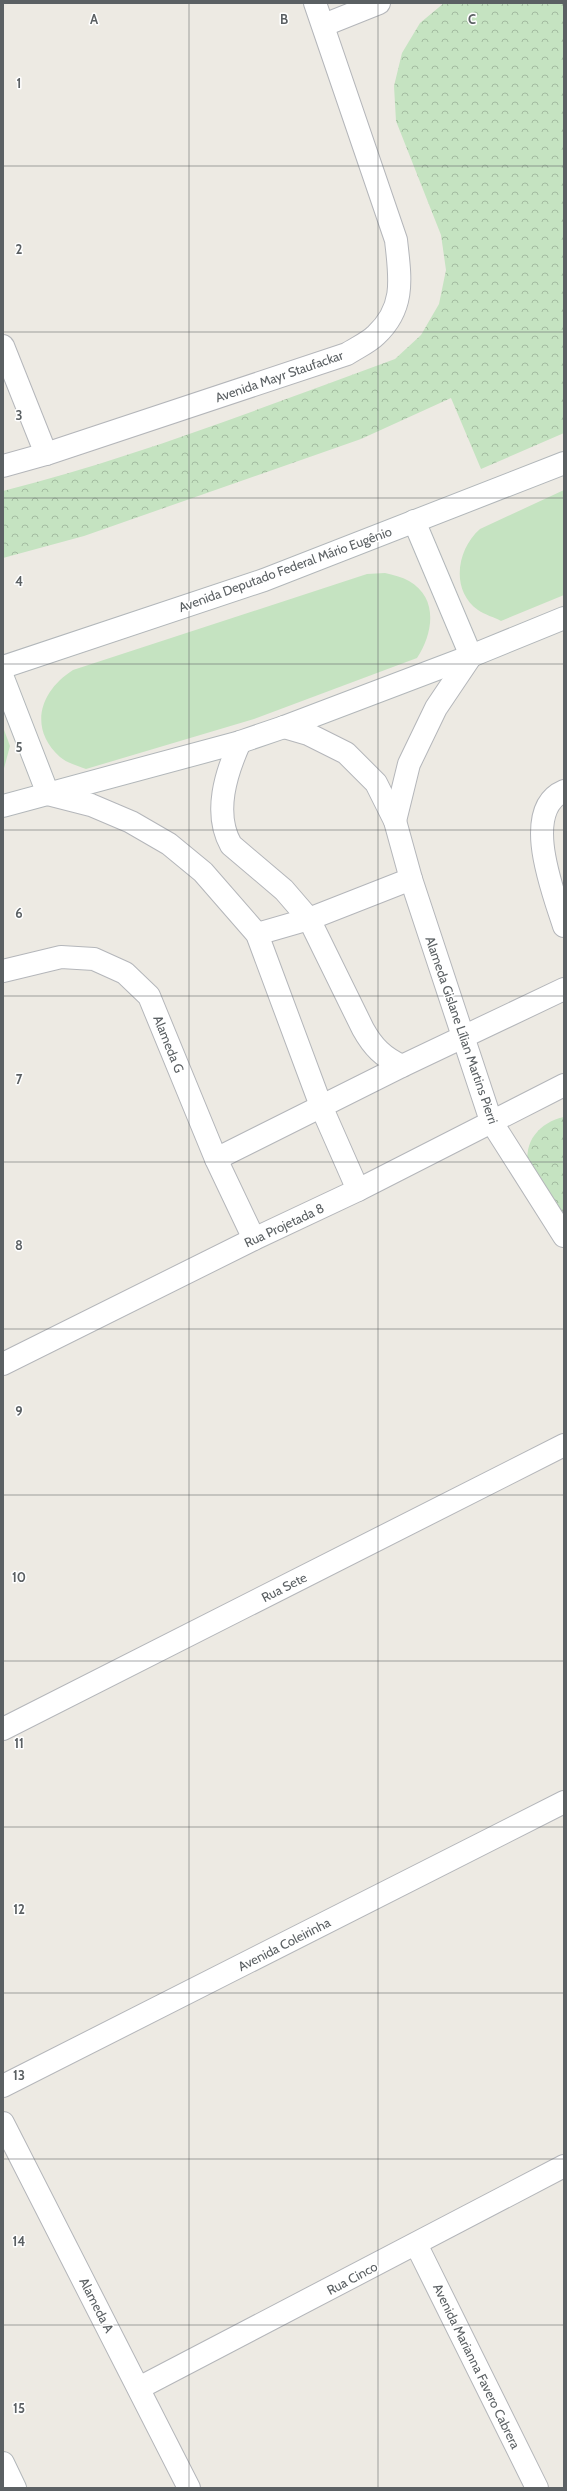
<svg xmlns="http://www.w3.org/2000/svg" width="567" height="2491" viewBox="0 0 567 2491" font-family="Cabin,sans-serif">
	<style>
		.grass { fill: #c5e3c1 }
		.park { fill: url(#park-crowns) }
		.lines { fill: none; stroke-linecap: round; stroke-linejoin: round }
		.street-casing { stroke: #b4b6ba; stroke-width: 24 }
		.secondary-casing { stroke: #b2b7ba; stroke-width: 24 }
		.street { stroke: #fff; stroke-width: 22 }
		.secondary { stroke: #fff; stroke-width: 22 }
		.grid { fill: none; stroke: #5b6063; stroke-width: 1; stroke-opacity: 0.55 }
		.labels { text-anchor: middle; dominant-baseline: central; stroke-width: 3; stroke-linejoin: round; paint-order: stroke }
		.street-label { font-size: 13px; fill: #5b6063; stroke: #fff }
		.grid-label { font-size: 13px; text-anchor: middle; font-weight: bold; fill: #5b6063; stroke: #fff; stroke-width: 3; stroke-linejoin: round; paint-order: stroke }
	</style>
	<defs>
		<pattern id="park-crowns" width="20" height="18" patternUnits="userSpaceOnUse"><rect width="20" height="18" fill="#c5e3c1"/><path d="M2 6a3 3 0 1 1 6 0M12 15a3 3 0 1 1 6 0" fill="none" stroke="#a3bba0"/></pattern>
	</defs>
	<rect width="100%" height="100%" fill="#edeae3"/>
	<g class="grass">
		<path d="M 564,490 L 564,595 L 501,621 C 494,617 485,615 478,610 C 450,590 457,549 480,529 Z"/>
		<path d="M 385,573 C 393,575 402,577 409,581 C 439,598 433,634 417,658 L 254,719 L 86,769 C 78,766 67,763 60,757 C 28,728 40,691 73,670 L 367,574 Z"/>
		<path d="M 3,727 L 10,746 L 3,772 Z"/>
	</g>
	<g class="park">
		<path d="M 444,3 L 564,3 L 564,433 L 481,469 L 451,398 L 361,439 L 84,536 L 3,558 L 3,491 C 137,457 266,406 395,359 L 421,335 L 439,304 L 446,270 L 441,235 L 396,121 L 394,86 L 402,53 L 420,23 Z"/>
		<path d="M 564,1117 L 564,1223 C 556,1210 532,1180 529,1168 C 522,1142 540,1122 564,1117 Z"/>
	</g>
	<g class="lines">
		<g class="street-casing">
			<g id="street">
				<path d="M 324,25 L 379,3"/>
				<path d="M 3,346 L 46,454"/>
				<path d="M 3,466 L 46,454 L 347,354 C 356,348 368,343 376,335 C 406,307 400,277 396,240 L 315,3"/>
				<path d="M 284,727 L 308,734 L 346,753 L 376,783 L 395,821 L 411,879 L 491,1121 L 564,1236"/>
				<path d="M 240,742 C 226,773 213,813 231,845 L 284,890 L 309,919 L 363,1029 C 373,1047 383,1057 402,1066"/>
				<path d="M 564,791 C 520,810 554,894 564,926"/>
				<path d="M 48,794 L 91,805 L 131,822 L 169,844 L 203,872 L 257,934 L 321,1106 L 358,1190"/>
				<path d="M 395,821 L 409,764 L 436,708 L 471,656"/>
				<path d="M 257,934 L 309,919 L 411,879"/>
				<path d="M 3,971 L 61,957 L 94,959 L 125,973 L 149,996 L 216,1159 L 254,1239"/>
				<path d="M 216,1159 L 402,1066 L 564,989"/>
				<path d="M 3,1364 L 254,1239 L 358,1190 L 564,1085"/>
				<path d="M 3,1729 L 564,1445"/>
				<path d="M 3,2086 L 564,1802"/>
				<path d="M 3,2123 L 189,2488"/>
				<path d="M 416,2244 L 537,2488"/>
				<path d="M 139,2388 L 564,2166"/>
			</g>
		</g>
		<g class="secondary-casing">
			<g id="secondary">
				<path d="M 414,521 L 471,656"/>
				<path d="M 3,667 L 264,580 L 564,463"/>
				<path d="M 3,678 L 48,794"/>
				<path d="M 3,806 L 240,742 L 284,727 L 471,656 L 564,618"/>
				<path d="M 3,2463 L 15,2488"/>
			</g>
		</g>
		<use href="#street" class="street"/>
		<use href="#secondary" class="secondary"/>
	</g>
	<path class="grid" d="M 189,3 L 189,2488M 378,3 L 378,2488M 3,166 L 564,166M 3,332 L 564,332M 3,498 L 564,498M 3,664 L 564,664M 3,830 L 564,830M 3,996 L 564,996M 3,1162 L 564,1162M 3,1329 L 564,1329M 3,1495 L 564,1495M 3,1661 L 564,1661M 3,1827 L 564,1827M 3,1993 L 564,1993M 3,2159 L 564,2159M 3,2325 L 564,2325"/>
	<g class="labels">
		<g class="street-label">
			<text transform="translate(279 376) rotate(-19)">Avenida Mayr Staufackar</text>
			<text transform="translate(285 569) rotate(-20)">Avenida Deputado Federal Mário Eugênio</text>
			<text transform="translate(462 1030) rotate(71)">Alameda Gislane Lílian Martins Pierri</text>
			<text transform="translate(169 1044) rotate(68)">Alameda G</text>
			<text transform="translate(284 1225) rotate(-25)">Rua Projetada 8</text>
			<text transform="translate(284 1587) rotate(-27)">Rua Sete</text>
			<text transform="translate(284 1944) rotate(-27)">Avenida Coleirinha</text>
			<text transform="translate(352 2278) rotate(-28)">Rua Cinco</text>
			<text transform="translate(97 2305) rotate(63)">Alameda A</text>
			<text transform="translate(477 2366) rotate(64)">Avenida Marianna Favero Cabrera</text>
		</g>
	</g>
	<g class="grid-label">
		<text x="94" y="24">A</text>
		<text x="284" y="24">B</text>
		<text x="472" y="24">C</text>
		<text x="19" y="88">1</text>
		<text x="19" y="254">2</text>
		<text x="19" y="420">3</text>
		<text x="19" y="586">4</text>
		<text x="19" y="752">5</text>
		<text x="19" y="918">6</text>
		<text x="19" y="1084">7</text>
		<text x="19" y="1250">8</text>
		<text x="19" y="1416">9</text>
		<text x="19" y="1582">10</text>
		<text x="19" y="1748">11</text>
		<text x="19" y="1914">12</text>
		<text x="19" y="2080">13</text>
		<text x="19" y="2246">14</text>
		<text x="19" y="2413">15</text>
	</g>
	<rect width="567" height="2491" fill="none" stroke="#5b6063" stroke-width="8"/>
</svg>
